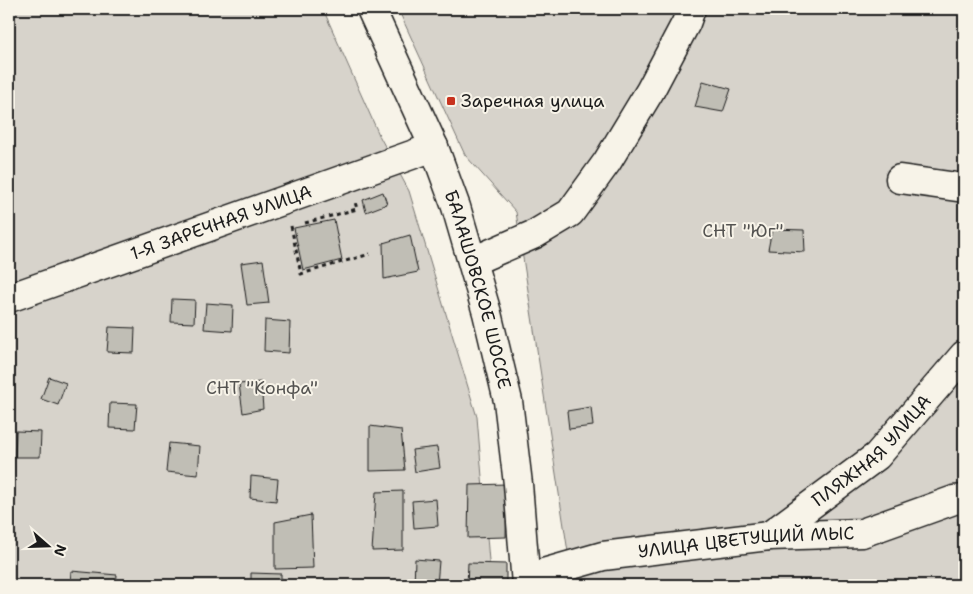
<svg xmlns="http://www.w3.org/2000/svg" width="973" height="594" viewBox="0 0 973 594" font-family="'Shantell Sans',sans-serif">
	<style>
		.green { fill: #d7d3cb; stroke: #7a7874 }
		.building { fill: #c0beb5; stroke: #1c1c1c }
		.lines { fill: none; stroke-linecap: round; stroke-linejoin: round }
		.minor-casing { stroke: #1c1c1c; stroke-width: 31 }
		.major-casing { stroke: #1c1c1c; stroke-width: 31 }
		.path { stroke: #1c1c1c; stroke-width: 3; stroke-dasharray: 4 4; stroke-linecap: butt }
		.minor { stroke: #f7f3e8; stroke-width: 28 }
		.major { stroke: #f7f3e8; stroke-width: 28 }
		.poi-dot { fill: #c8321e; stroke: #f7f3e8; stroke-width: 2 }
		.labels { text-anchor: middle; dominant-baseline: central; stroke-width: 4; stroke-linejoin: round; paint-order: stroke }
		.poi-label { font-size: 18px; fill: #1c1c1c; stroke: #f7f3e8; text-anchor: start }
		.street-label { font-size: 18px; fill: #1c1c1c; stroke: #f7f3e8 }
		.park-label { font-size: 18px; fill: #545351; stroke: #f7f3e8 }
	</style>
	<rect width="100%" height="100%" fill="#f7f3e8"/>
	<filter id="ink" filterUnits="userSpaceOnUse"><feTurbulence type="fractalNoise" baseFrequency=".02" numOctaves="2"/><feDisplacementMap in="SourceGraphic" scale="10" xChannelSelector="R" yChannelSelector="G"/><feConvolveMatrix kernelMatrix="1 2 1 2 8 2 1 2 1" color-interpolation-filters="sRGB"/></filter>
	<g filter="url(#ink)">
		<g class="green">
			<path d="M 9,9 L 323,9 L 380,137 L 409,191 L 477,417 L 491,585 L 9,585 Z"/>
			<path d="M 398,9 L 964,9 L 964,585 L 573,585 L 516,212 L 465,155 Z"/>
		</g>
		<g class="building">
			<path d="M 703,81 L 731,89 L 723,112 L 695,107 Z"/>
			<path d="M 383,192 L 387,204 L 366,212 L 363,200 Z"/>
			<path d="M 334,220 L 342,260 L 303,270 L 294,228 Z"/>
			<path d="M 772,229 L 804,230 L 805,252 L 768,250 Z"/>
			<path d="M 410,235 L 418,272 L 384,279 L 383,243 Z"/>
			<path d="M 263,260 L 269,303 L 247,305 L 241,263 Z"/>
			<path d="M 172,299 L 195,300 L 194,323 L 171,322 Z"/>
			<path d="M 206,303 L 233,305 L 232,331 L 204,329 Z"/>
			<path d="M 265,320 L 290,322 L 289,353 L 264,351 Z"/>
			<path d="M 109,327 L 135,328 L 134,353 L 107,352 Z"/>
			<path d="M 49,377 L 66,383 L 58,405 L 41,399 Z"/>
			<path d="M 261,382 L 263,409 L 243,413 L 239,384 Z"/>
			<path d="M 110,403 L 137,404 L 135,429 L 109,428 Z"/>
			<path d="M 591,407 L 593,426 L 569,429 L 567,411 Z"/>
			<path d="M 370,426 L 401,430 L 405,470 L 370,471 Z"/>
			<path d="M 16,431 L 41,432 L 40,457 L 15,457 Z"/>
			<path d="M 169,443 L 200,446 L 198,475 L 166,472 Z"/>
			<path d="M 437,447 L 440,468 L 415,472 L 412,450 Z"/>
			<path d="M 251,476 L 278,479 L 276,501 L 250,498 Z"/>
			<path d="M 507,484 L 506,537 L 468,538 L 469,485 Z"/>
			<path d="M 403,491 L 403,550 L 372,551 L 376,492 Z"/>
			<path d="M 436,499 L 438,526 L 414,528 L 412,501 Z"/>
			<path d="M 311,515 L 313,568 L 275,569 L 275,522 Z"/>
			<path d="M 415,559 L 439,561 L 437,585 L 414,585 Z"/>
			<path d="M 468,563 L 506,564 L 506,585 L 467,585 Z"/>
			<path d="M 71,571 L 117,575 L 116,585 L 70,585 Z"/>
			<path d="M 251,573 L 281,574 L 281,585 L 251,585 Z"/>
			<path d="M 184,582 L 184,585 L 158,585 Z"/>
		</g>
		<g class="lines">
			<g class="minor-casing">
				<g id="minor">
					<path d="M 900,179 L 964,188"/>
					<path d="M 473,261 L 535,234 L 570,213 L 607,162 L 650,91 L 686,23 L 691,9"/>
					<path id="s1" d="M 9,298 L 434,147"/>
					<path id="s2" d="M 769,536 L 877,456 L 964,355"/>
					<path id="s3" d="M 526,578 L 603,556 L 769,536 L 862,533 L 954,500 L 964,499"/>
				</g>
			</g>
			<g class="major-casing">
				<g id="major">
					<path id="s4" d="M 371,9 L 434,147 L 456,207 L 487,313 L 508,401 L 518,484 L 526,585"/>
				</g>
			</g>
			<g class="path">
				<path d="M 305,223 L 357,209 L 355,202"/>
				<path d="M 291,226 L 301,274 L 370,254"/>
			</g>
			<use href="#minor" class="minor"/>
			<use href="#major" class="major"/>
		</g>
	</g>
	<rect class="poi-dot" x="446" y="96" width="10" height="10" rx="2.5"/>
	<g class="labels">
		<g class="poi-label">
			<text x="461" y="101">Заречная улица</text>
		</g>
		<g class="street-label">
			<text stroke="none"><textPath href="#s1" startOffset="225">1-Я ЗАРЕЧНАЯ УЛИЦА</textPath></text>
			<text stroke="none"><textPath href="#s4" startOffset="301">БАЛАШОВСКОЕ ШОССЕ</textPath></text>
			<text stroke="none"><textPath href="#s2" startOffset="134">ПЛЯЖНАЯ УЛИЦА</textPath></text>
			<text stroke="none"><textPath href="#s3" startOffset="224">УЛИЦА ЦВЕТУЩИЙ МЫС</textPath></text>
		</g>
		<g class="park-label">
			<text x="743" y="231">СНТ "Юг"</text>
			<text x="262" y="388">СНТ "Конфа"</text>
		</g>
	</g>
	<rect width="973" height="594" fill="none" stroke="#f7f3e8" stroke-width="30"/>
	<rect x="15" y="15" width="943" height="564" fill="none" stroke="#1c1c1c" stroke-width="2" filter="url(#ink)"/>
	<g transform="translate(48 546) rotate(110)" stroke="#f7f3e8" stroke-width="4" paint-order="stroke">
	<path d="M0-4L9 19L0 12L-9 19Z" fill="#1c1c1c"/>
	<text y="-8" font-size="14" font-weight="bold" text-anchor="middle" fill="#1c1c1c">N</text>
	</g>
</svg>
